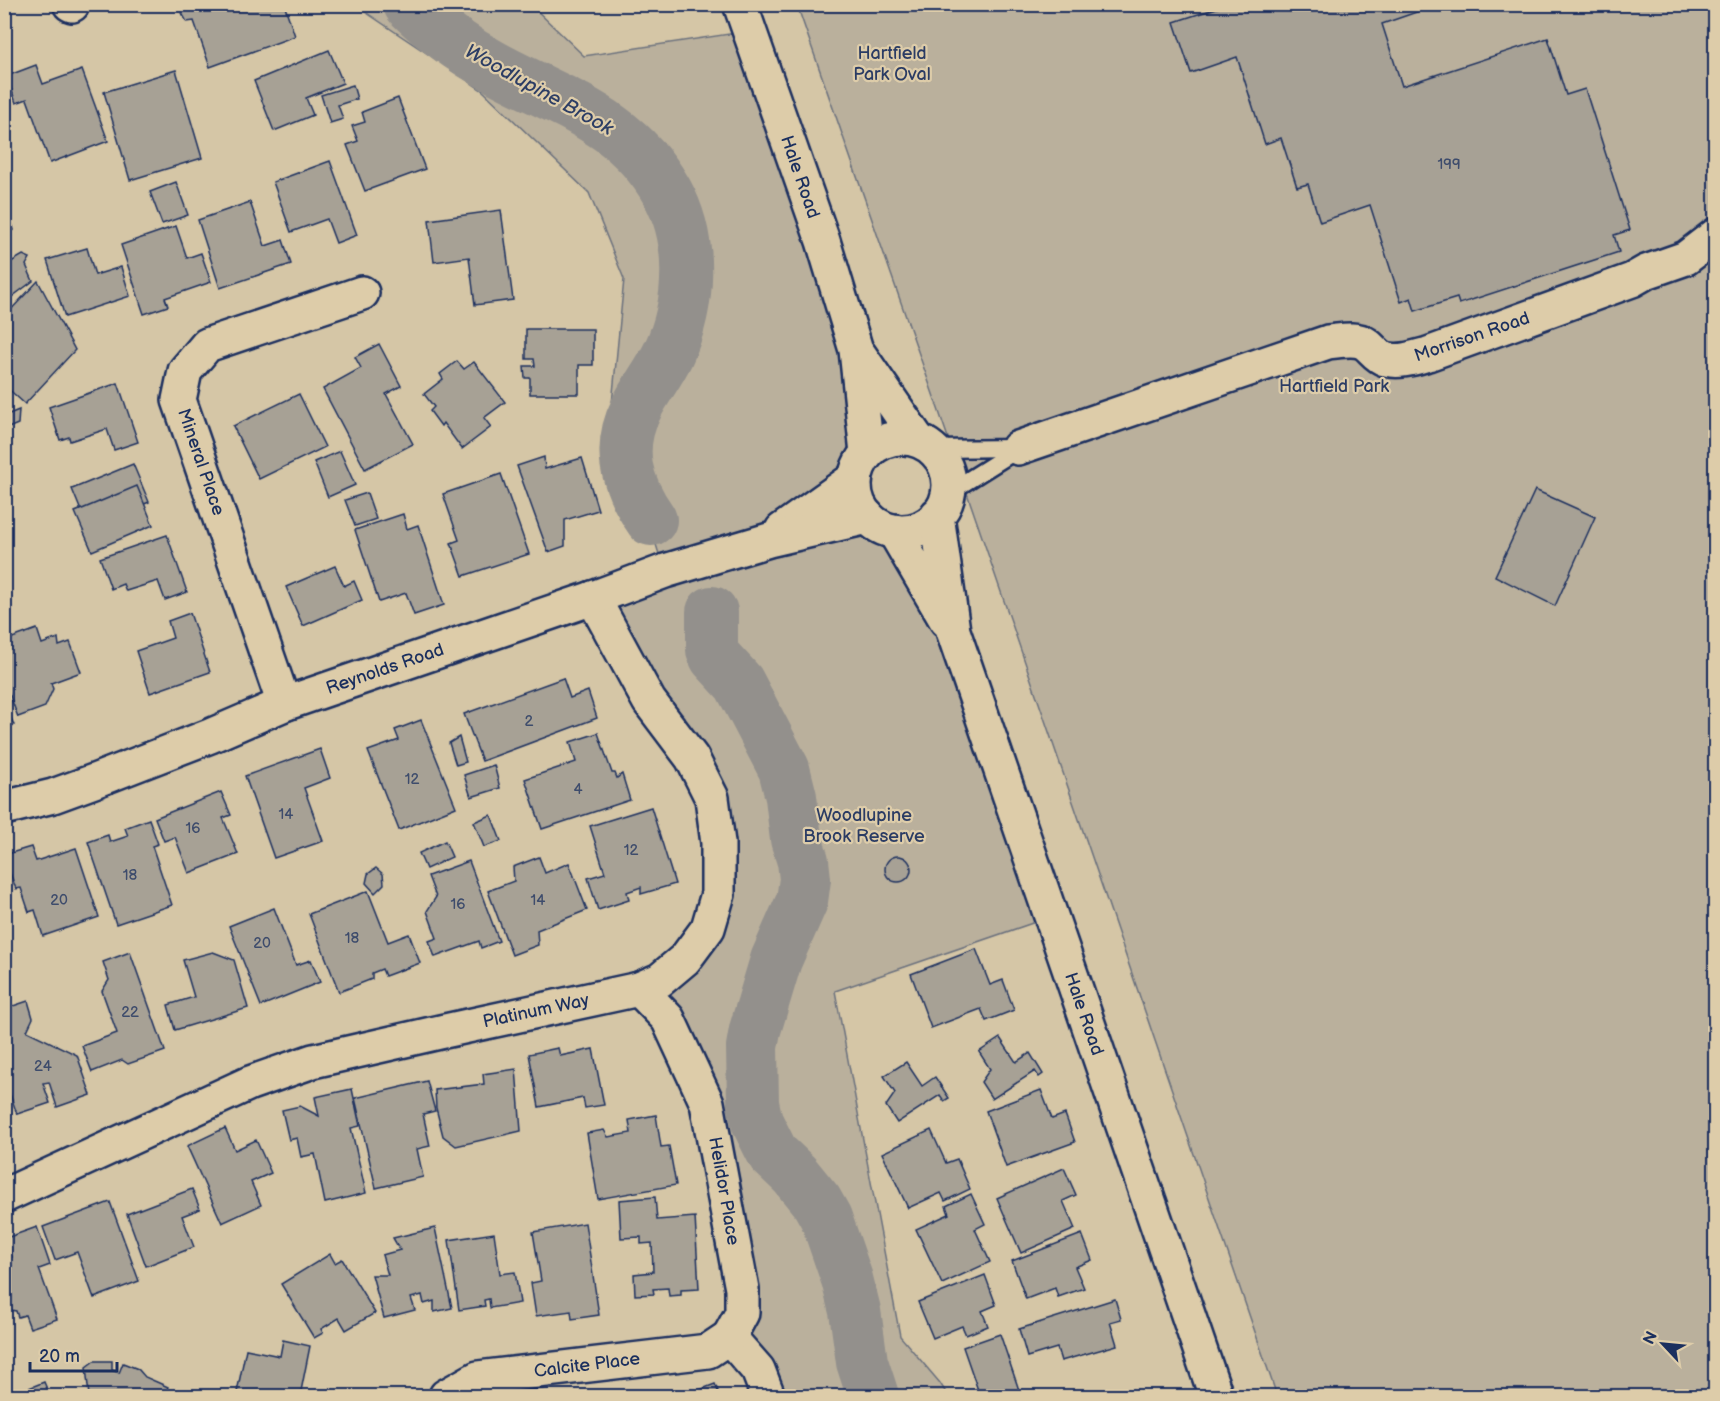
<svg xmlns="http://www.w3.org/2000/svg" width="1720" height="1401" viewBox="0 0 1720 1401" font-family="'Balsamiq Sans',sans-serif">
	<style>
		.park { fill: #bab09c; stroke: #6a707d; stroke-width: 1.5 }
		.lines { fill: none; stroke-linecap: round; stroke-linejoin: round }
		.river { stroke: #93908c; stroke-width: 52 }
		.building { fill: #a7a195; stroke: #1b2f5e; stroke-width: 1.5 }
		.service-casing { stroke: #1b2f5e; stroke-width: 21 }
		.minor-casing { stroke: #1b2f5e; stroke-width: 38 }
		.tertiary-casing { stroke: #1b2f5e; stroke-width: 38 }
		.secondary-casing { stroke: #1b2f5e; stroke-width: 38 }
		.service { stroke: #ddcca9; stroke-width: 16 }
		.minor { stroke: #ddcca9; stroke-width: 33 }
		.tertiary { stroke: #ddcca9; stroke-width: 33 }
		.secondary { stroke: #ddcca9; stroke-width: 33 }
		.labels { text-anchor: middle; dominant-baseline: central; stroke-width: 4.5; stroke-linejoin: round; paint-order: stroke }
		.number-label { font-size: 15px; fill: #3e4c6c }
		.park-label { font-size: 18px; fill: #2b3c64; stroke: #ddcca9 }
		.street-label { font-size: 18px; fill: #1b2f5e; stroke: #ddcca9 }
		.water-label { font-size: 20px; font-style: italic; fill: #2d3e65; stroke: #ddcca9 }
	</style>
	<rect width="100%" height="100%" fill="#d5c6a6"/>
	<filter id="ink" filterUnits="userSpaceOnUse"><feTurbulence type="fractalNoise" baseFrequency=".0167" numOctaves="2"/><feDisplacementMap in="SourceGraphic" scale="12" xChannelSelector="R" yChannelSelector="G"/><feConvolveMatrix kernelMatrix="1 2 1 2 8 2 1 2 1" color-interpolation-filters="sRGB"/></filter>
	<g filter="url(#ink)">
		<g class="park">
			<path d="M 355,5 L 531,5 L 584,56 L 749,31 L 856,350 L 855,489 L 862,509 L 879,526 L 953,631 L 1050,917 L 835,991 L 900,1336 L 940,1383 L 948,1396 L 767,1396 L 742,1313 L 660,980 L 685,959 L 718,843 L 593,598 L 664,570 L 612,404 L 624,279 L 589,193 L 483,91 Z"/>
			<path d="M 797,5 L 1715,5 L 1715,1396 L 1277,1396 L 934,397 Z"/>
		</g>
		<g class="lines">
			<g class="river">
				<path d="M 409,4 C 434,29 463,50 493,66 C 562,104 625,118 667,192 C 694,240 691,305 668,354 C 659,373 645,390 636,409 C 616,449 627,486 651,520"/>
				<path d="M 712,612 L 712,650 L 715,657 L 739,683 L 784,769 L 791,797 L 796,839 L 803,861 L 805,879 L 802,901 L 776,960 L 755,1030 L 752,1047 L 753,1103 L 757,1122 L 773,1154 L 795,1175 L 817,1202 L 826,1218 L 847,1279 L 855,1311 L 862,1362 L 873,1396"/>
			</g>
		</g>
		<g class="building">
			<path d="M 177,4 L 284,4 L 295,36 L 210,67 L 194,21 L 187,22 Z"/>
			<path d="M 1229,4 L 1434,4 L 1434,6 L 1382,24 L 1402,86 L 1548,38 L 1566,95 L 1585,89 L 1630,230 L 1614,235 L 1619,252 L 1459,304 L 1457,298 L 1415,311 L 1411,298 L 1401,302 L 1370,205 L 1320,222 L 1308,184 L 1297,187 L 1281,138 L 1265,144 L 1237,57 L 1191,73 L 1174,22 Z"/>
			<path d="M 329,50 L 343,83 L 306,98 L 313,115 L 274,131 L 254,81 Z"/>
			<path d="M 36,65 L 43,84 L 82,70 L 108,141 L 50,163 L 27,99 L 16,103 L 7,76 Z"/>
			<path d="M 176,70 L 202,158 L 130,180 L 104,92 Z"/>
			<path d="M 353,85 L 357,99 L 338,105 L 343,119 L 330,123 L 321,95 Z"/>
			<path d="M 398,98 L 425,169 L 365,191 L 347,145 L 358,141 L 352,126 L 365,122 L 362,112 Z"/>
			<path d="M 330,161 L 357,235 L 336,243 L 327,219 L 291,232 L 273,182 Z"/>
			<path d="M 176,182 L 188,215 L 162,224 L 150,192 Z"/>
			<path d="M 250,202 L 265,246 L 283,240 L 291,264 L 220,288 L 198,220 Z"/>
			<path d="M 501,210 L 513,300 L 475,305 L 469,257 L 434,262 L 429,220 Z"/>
			<path d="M 10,217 L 14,230 L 4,233 L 4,218 Z"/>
			<path d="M 176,226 L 187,258 L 201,253 L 211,282 L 165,298 L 168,306 L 144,314 L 121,245 Z"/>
			<path d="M 87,248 L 95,275 L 121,267 L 130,296 L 65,317 L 47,260 Z"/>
			<path d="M 23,255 L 30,258 L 26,265 L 33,281 L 9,299 L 4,293 L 4,266 Z"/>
			<path d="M 38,281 L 75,350 L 25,404 L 4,385 L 4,317 Z"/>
			<path d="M 526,329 L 593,329 L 593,365 L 579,365 L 579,394 L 530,394 L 530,378 L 525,378 L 524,366 L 535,366 L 534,359 L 526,359 Z"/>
			<path d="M 379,344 L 401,386 L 386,394 L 413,444 L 365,469 L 323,389 L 361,368 L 355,357 Z"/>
			<path d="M 457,361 L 464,369 L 474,362 L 505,402 L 484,418 L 491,427 L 462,449 L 443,423 L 441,426 L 430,411 L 434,407 L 424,394 L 443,379 L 440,374 Z"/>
			<path d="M 118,383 L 138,442 L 114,450 L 107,429 L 70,441 L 69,437 L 60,440 L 49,407 Z"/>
			<path d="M 299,394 L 325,447 L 259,479 L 233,426 Z"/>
			<path d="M 19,410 L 18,424 L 6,429 L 4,416 Z"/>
			<path d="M 340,451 L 355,485 L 328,497 L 314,462 Z"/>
			<path d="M 544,457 L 545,469 L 582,458 L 598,510 L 565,520 L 565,546 L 548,552 L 517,466 Z"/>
			<path d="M 133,464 L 149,502 L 88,528 L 72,489 Z"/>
			<path d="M 501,474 L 529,554 L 463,576 L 451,543 L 459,540 L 443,494 Z"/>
			<path d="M 137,486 L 153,525 L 92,551 L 75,512 Z"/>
			<path d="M 1535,490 L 1595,517 L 1555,606 L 1495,576 Z"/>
			<path d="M 367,493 L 376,519 L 355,526 L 345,500 Z"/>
			<path d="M 403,514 L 407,529 L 418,525 L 444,605 L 414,615 L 406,593 L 379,602 L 355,530 Z"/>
			<path d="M 167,535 L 187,592 L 165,600 L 158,581 L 126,591 L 123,584 L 111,589 L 100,558 Z"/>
			<path d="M 335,566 L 344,586 L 354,581 L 362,600 L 303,626 L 286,587 Z"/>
			<path d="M 190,613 L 210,672 L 150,693 L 136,651 L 173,638 L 168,621 Z"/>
			<path d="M 37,629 L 42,644 L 58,638 L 59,646 L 70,642 L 81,672 L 51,683 L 53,689 L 45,707 L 18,717 L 4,680 L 4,641 Z"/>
			<path d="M 563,678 L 570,698 L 588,691 L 597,718 L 482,761 L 464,714 Z"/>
			<path d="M 4,702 L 14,725 L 4,729 Z"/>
			<path d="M 421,720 L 456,807 L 399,830 L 368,751 L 399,740 L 395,730 Z"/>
			<path d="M 598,733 L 612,773 L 615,773 L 617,778 L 622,774 L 630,800 L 542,829 L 525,779 L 576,762 L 570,742 Z"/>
			<path d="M 459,737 L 466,762 L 456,765 L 449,743 Z"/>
			<path d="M 320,749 L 330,778 L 304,788 L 323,841 L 274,858 L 245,776 Z"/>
			<path d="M 494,765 L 500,788 L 471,797 L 464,775 Z"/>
			<path d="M 221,792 L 231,815 L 223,818 L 238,854 L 189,873 L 175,837 L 164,841 L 155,818 Z"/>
			<path d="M 651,807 L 675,884 L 641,894 L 641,887 L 627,892 L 629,900 L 598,910 L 588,878 L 605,873 L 590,826 Z"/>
			<path d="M 491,815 L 501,841 L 484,847 L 474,822 Z"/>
			<path d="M 149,819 L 158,844 L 152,846 L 172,905 L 116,924 L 88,842 L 108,835 L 110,842 L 128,836 L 125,828 Z"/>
			<path d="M 445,841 L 452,857 L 426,869 L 419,853 Z"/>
			<path d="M 31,847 L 36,861 L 76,848 L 99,917 L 43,936 L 35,910 L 29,912 L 21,888 L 16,889 L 4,857 L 4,855 Z"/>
			<circle cx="898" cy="869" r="13"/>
			<path d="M 539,857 L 545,873 L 569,863 L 587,910 L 537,930 L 538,945 L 512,955 L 488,891 L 514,881 L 513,867 Z"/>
			<path d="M 469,861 L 499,941 L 481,948 L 479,941 L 435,957 L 429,941 L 437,938 L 427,911 L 436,897 L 428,876 Z"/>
			<path d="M 376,868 L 383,874 L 384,884 L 375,893 L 366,883 L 368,874 Z"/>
			<path d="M 368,891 L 388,942 L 409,934 L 420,963 L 385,976 L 382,969 L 372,973 L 372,979 L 339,992 L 309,914 Z"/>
			<path d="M 274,908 L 296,965 L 311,960 L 320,982 L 261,1006 L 229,926 Z"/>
			<path d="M 976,949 L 990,985 L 1003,980 L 1014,1010 L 986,1021 L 981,1009 L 931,1028 L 911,974 Z"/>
			<path d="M 130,952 L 165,1051 L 128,1064 L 122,1060 L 92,1072 L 82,1046 L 117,1033 L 102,991 L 109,980 L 103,962 Z"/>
			<path d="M 213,952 L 234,960 L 248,1008 L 175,1030 L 168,1005 L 194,997 L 183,960 Z"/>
			<path d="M 28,1001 L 33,1018 L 27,1031 L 77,1055 L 91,1095 L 57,1107 L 49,1082 L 43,1083 L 50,1103 L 17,1114 L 4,1077 L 4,1009 Z"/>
			<path d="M 1000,1038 L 1016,1062 L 1030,1053 L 1043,1074 L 1039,1077 L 1035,1071 L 992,1099 L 981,1082 L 990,1069 L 979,1052 Z"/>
			<path d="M 558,1048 L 560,1056 L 593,1049 L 604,1105 L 585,1108 L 583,1098 L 539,1107 L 529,1054 Z"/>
			<path d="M 906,1062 L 922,1086 L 935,1077 L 949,1098 L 944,1101 L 940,1095 L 897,1123 L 886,1106 L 895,1093 L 884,1076 Z"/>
			<path d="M 516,1069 L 521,1131 L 456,1146 L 443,1136 L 436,1108 L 435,1090 L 484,1084 L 483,1074 Z"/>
			<path d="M 427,1081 L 435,1111 L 423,1114 L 430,1146 L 417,1149 L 423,1177 L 376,1188 L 355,1098 Z"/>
			<path d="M 352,1089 L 360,1126 L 351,1128 L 366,1193 L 325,1203 L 315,1154 L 301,1157 L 297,1138 L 289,1140 L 282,1110 L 300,1106 L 319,1116 L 315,1097 Z"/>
			<path d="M 1041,1090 L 1052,1119 L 1065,1114 L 1075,1142 L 1006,1167 L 986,1111 Z"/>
			<path d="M 656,1115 L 661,1147 L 669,1146 L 676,1185 L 598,1199 L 587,1133 L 604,1130 L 608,1137 L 631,1133 L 629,1120 Z"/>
			<path d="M 225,1128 L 235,1150 L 256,1140 L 271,1173 L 251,1182 L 261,1205 L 222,1223 L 187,1146 Z"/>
			<path d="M 931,1130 L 946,1163 L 957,1159 L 970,1189 L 945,1201 L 941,1193 L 908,1208 L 882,1153 Z"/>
			<path d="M 1064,1168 L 1076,1195 L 1063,1201 L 1075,1229 L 1021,1253 L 997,1198 Z"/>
			<path d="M 192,1189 L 200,1209 L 182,1216 L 194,1247 L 146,1266 L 127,1214 Z"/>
			<path d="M 971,1194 L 985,1224 L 975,1229 L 990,1262 L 942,1284 L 916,1229 L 949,1214 L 946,1206 Z"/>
			<path d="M 655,1197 L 657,1220 L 695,1217 L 699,1289 L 681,1290 L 681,1295 L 669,1296 L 668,1288 L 653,1289 L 654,1294 L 635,1295 L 634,1274 L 653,1272 L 652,1243 L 641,1244 L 641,1237 L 621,1238 L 619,1200 Z"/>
			<path d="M 110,1202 L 139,1281 L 94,1298 L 77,1252 L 55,1260 L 43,1227 Z"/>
			<path d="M 585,1223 L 599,1315 L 572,1319 L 571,1311 L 536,1316 L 531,1283 L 541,1281 L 533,1232 Z"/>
			<path d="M 37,1227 L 50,1265 L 39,1269 L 57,1319 L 30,1328 L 25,1315 L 18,1317 L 16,1311 L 10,1310 L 4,1297 L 4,1260 L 12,1257 L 6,1238 Z"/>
			<path d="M 435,1228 L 452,1308 L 434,1312 L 434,1301 L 424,1304 L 422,1295 L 411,1298 L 415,1310 L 384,1318 L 372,1275 L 388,1275 L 382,1255 L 400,1250 L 393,1238 Z"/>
			<path d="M 494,1233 L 500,1274 L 515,1272 L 520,1303 L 490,1308 L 489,1299 L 484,1300 L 485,1306 L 459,1310 L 449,1240 Z"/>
			<path d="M 1082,1234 L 1092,1260 L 1075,1267 L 1084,1288 L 1058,1297 L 1055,1288 L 1026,1299 L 1012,1261 Z"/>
			<path d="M 330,1254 L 335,1263 L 342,1259 L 375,1313 L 346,1330 L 339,1318 L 321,1329 L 323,1333 L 314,1338 L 281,1284 Z"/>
			<path d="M 985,1275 L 996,1305 L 982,1311 L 988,1326 L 966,1335 L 962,1326 L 933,1338 L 918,1302 Z"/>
			<path d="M 1115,1299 L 1121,1319 L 1110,1322 L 1117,1345 L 1061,1361 L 1057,1348 L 1027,1357 L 1019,1329 Z"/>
			<path d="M 1000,1334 L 1021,1396 L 980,1396 L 963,1347 Z"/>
			<path d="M 283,1340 L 310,1346 L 300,1396 L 257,1396 L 237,1392 L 246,1349 L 280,1356 Z"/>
			<path d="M 94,1361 L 112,1361 L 112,1370 L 119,1373 L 123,1363 L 138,1369 L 145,1377 L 168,1387 L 164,1396 L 89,1396 L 86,1367 Z"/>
			<path d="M 44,1382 L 50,1396 L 9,1396 Z"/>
			<path d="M 715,1384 L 720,1396 L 663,1396 L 681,1389 L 684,1396 Z"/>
		</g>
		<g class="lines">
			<g class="service-casing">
				<g id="service">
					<path d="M 933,449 L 1018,448"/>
					<path d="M 948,493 L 1018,449"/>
				</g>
			</g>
			<g class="minor-casing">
				<g id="minor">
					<path d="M 70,4 L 72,5"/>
					<path d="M 1018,448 L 1328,342 C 1340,341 1356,337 1366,344 C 1373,349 1376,356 1385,359 C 1399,363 1414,358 1428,354 L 1632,280 L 1646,272 L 1686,258 L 1716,235"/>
					<path d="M 284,704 L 179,400 L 185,371 L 207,345 L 362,293"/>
					<path d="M 639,989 L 668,1019 L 707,1103 L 742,1289 L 742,1313 L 729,1337 L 758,1370 L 768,1396"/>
					<path d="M 4,1196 L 250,1083 L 313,1061 L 440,1032 L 639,989 L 660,980 L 685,959 L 708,928 L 718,894 L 718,843 L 712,798 L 692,758 L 649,701 L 593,598"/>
					<path d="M 446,1396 L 478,1378 L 708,1351 L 729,1337"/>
				</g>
			</g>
			<g class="tertiary-casing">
				<g id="tertiary">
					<path d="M 782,530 L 855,478"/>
					<path d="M 4,808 L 53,796 L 94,781 L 210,736 L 284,704 L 593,598 L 665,571 L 769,540 L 868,517"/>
				</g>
			</g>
			<g class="secondary-casing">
				<g id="secondary">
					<path d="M 740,4 L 823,241 L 856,350 L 867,453"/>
					<path d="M 859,354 L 918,440"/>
					<circle cx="902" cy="485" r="47"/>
					<path d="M 937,515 L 953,631 L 1216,1396"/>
					<path d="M 894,531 L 946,620"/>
				</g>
			</g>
			<use href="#service" class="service"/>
			<use href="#minor" class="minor"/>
			<use href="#tertiary" class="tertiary"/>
			<use href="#secondary" class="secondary"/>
		</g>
	</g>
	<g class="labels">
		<g class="number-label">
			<text x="1449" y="164">199</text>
			<text x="529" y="721">2</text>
			<text x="412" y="779">12</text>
			<text x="578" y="789">4</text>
			<text x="286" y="814">14</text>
			<text x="193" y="828">16</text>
			<text x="631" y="850">12</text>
			<text x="130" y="875">18</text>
			<text x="59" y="900">20</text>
			<text x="538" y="900">14</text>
			<text x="458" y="904">16</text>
			<text x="352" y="938">18</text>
			<text x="262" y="943">20</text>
			<text x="130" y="1012">22</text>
			<text x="43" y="1066">24</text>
		</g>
		<g class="park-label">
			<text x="892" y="53">Hartfield<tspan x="892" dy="21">Park Oval</tspan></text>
			<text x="1334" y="386">Hartfield Park</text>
			<text x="864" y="815">Woodlupine<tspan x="864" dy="21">Brook Reserve</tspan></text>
		</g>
		<g class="street-label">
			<text transform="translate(800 177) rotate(71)">Hale Road</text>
			<text transform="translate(1472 337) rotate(-19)">Morrison Road</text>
			<text transform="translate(201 462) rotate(71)">Mineral Place</text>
			<text transform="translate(385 669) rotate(-19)">Reynolds Road</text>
			<text transform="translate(536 1011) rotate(-12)">Platinum Way</text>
			<text transform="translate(1084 1014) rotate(71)">Hale Road</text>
			<text transform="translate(724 1191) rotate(80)">Helidor Place</text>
			<text transform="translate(587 1365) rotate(-7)">Calcite Place</text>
		</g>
		<g class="water-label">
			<text transform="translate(539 90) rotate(29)">Woodlupine Brook</text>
		</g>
	</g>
	<rect width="1720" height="1401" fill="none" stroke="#ddcca9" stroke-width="24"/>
	<rect x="12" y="12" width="1696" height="1377" fill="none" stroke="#1b2f5e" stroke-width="2" filter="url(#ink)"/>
	<g transform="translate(1663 1344) rotate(296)" stroke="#ddcca9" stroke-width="4.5" paint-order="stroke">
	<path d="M0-4.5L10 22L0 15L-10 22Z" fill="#1b2f5e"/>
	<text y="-9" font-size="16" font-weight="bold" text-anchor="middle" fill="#1b2f5e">N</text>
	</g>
	<path d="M30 1362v9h87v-9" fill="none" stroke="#1b2f5e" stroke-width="3"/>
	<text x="39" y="1362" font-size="18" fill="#1b2f5e" stroke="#ddcca9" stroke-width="4.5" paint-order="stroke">20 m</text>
</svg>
